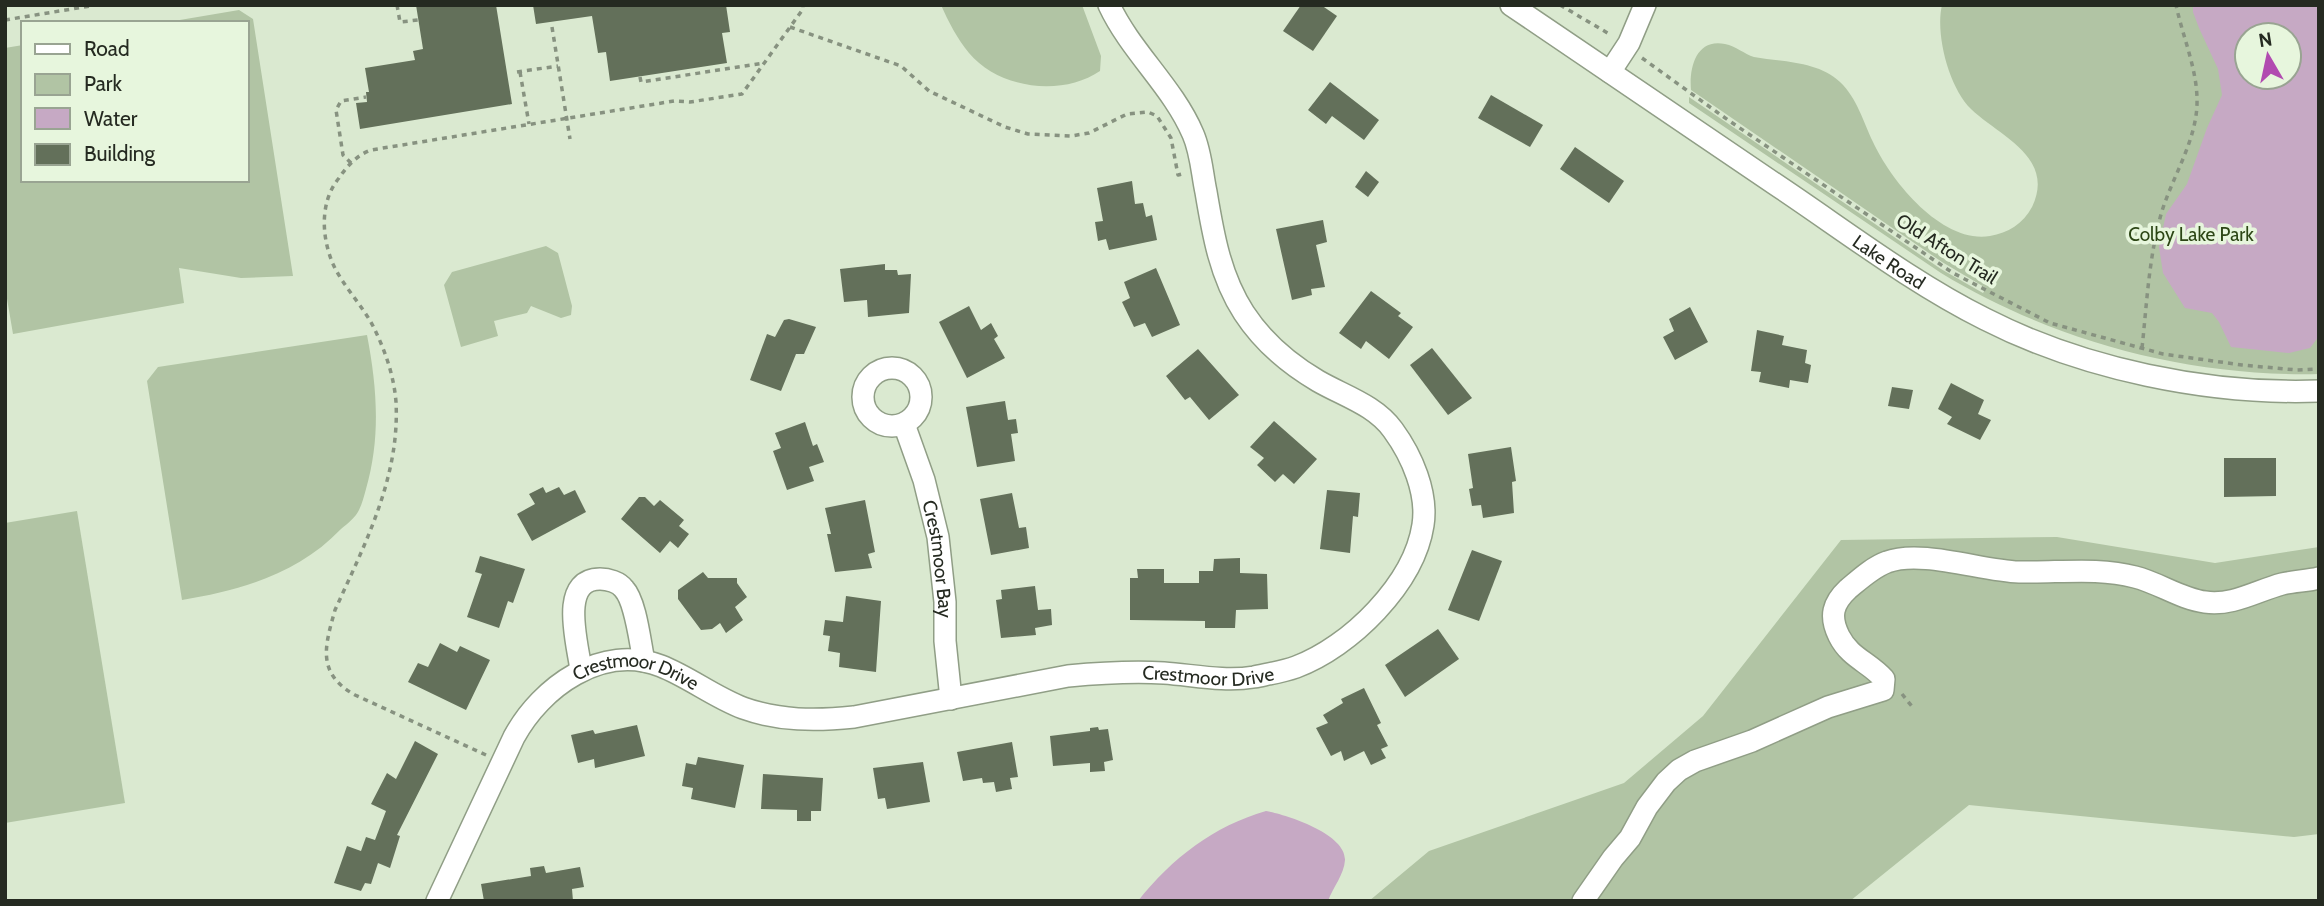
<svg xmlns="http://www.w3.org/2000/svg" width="2324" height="906" viewBox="0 0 2324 906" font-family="Cabin,sans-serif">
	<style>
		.green { fill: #b1c4a4; fill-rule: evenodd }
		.water { fill: #c6a9c4; fill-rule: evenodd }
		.building { fill: #63705a }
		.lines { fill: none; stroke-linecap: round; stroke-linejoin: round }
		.minor-casing { stroke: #909e86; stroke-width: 24 }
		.path { stroke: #879280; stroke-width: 3.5; stroke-dasharray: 5 5; stroke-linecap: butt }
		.minor { stroke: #fff; stroke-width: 21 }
		.labels { text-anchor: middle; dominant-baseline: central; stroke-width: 7; stroke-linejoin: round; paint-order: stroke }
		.park-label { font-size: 19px; fill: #2c4615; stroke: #e7f6dd }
		.street-label { font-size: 19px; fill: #252a21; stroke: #e7f6dd }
	</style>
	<rect width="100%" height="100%" fill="#dae9d0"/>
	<g class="green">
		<path d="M 941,5 L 1082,5 L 1101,56 L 1100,71 C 1062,97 999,89 969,53 C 958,40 948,21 941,5 Z"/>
		<path d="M 1942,5 L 2319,5 L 2319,374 C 2187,377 2053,341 1941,273 L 1689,103 L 1689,97 L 1941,269 L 1983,293 L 1986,288 L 1942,262 L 1691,90 C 1689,68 1696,38 1725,44 C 1736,46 1744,54 1754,57 C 1782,62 1818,61 1840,82 C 1857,98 1863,121 1873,142 C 1891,181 1942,244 1990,236 C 2008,233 2023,224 2032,207 C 2056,157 1999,136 1971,109 C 1949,88 1935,34 1942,5 ZM 2247,35 L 2289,35 L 2289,77 L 2247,77 Z"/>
		<path d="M 239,10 L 253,19 L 293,276 L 241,278 L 179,268 L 184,303 L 13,334 L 5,287 L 5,48 L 23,45 L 23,180 L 247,180 L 247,23 L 162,23 Z"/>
		<path d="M 546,246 L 558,253 L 572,306 L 571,315 L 561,318 L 531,306 L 527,313 L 494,321 L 498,336 L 461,347 L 444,285 L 452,272 Z"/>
		<path d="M 367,335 C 377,387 381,437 366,489 C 364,496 362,504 359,510 C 356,517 347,524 341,529 C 298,574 241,590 182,600 L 147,381 L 158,367 Z"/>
		<path d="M 77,511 L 125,803 L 5,823 L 5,523 Z"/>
		<path d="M 2057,537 L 2215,563 L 2319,547 L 2319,834 L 2294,837 L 1969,805 L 1850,901 L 1369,901 L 1429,851 L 1624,783 L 1703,716 L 1841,540 Z"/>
	</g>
	<g class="water">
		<path d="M 2193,5 L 2319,5 L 2319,336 L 2310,348 L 2289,353 L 2231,347 L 2219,322 L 2212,313 L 2185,308 L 2163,273 L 2159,247 L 2166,214 L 2187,184 L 2207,128 L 2222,95 L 2218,69 L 2199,28 L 2193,12 ZM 2247,35 L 2289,35 L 2289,77 L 2247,77 Z"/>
		<path d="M 1266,811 C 1287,815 1346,834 1345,860 C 1344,875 1333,887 1328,901 L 1138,901 C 1172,858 1214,826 1266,811 Z"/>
	</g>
	<g class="building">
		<path d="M 416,5 L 496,5 L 512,104 L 360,129 L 356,103 L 367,102 L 366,92 L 369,92 L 365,68 L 415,60 L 413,51 L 423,49 Z"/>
		<path d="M 533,5 L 726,5 L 730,32 L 722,33 L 727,63 L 610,81 L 606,52 L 598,53 L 592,16 L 536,24 Z"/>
		<path d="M 1301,5 L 1321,5 L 1337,16 L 1313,51 L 1283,31 Z"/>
		<path d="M 1330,82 L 1379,120 L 1364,140 L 1332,116 L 1326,124 L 1308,110 Z"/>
		<path d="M 1491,95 L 1543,125 L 1530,147 L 1478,118 Z"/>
		<path d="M 1575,147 L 1624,181 L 1609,203 L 1560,169 Z"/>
		<path d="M 1366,171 L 1379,182 L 1368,197 L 1355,187 Z"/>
		<path d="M 1132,181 L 1135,204 L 1143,203 L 1146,217 L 1152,215 L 1157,240 L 1109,250 L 1106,239 L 1098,241 L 1095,222 L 1103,221 L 1097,188 Z"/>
		<path d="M 1323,220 L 1327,242 L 1316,245 L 1325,287 L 1311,289 L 1312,295 L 1292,300 L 1276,229 Z"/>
		<path d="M 885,264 L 885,270 L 897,270 L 898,275 L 911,274 L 909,313 L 868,317 L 867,300 L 844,302 L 840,269 Z"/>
		<path d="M 1156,268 L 1180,325 L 1152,337 L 1145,323 L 1134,327 L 1122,302 L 1130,298 L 1124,282 Z"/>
		<path d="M 1371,291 L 1401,313 L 1398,316 L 1413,327 L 1389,359 L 1366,341 L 1361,349 L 1339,333 Z"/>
		<path d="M 969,306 L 981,330 L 991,323 L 998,336 L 994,339 L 1005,358 L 967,378 L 939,322 Z"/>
		<path d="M 1690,307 L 1708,342 L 1675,360 L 1663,337 L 1674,331 L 1669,319 Z"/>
		<path d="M 789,319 L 816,327 L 804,354 L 796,354 L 781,391 L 750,380 L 767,334 L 775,337 L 784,320 Z"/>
		<path d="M 1757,330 L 1784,336 L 1782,345 L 1807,350 L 1805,363 L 1811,365 L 1808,383 L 1790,380 L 1789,388 L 1759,382 L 1761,372 L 1751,371 Z"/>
		<path d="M 1432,348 L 1472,398 L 1448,415 L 1410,365 Z"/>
		<path d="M 1198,349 L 1239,395 L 1209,420 L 1190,397 L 1185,400 L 1166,376 Z"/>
		<path d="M 1951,383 L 1984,400 L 1978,414 L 1991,420 L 1980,440 L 1947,424 L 1952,417 L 1938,409 Z"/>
		<path d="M 1892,387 L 1913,390 L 1909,409 L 1888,406 Z"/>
		<path d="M 1005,401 L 1008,420 L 1016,419 L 1018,433 L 1011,434 L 1015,461 L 977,467 L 966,407 Z"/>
		<path d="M 1274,421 L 1317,459 L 1294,484 L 1283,474 L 1275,482 L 1257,465 L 1264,458 L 1250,447 Z"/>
		<path d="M 805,422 L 813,446 L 817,444 L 824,462 L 809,467 L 814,481 L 787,490 L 773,451 L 781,448 L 775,433 Z"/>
		<path d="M 1511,447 L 1516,481 L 1512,482 L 1514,513 L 1483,518 L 1481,505 L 1472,506 L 1469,489 L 1473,488 L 1468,454 Z"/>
		<path d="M 2224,458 L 2276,458 L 2276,496 L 2224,497 Z"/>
		<path d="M 543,487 L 546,493 L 559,487 L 564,495 L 575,490 L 586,512 L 532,541 L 517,514 L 535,504 L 529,494 Z"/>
		<path d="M 1327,490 L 1360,493 L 1358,517 L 1353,516 L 1350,553 L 1320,549 Z"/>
		<path d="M 1012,493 L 1019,528 L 1026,527 L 1029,548 L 991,555 L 980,499 Z"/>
		<path d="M 639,497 L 645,497 L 654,506 L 660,500 L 684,520 L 679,526 L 689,534 L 678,548 L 670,541 L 660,553 L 621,519 Z"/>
		<path d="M 865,500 L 875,552 L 868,554 L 872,568 L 835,572 L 827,534 L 831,534 L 825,508 Z"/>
		<path d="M 1472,550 L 1502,561 L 1479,621 L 1448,610 Z"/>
		<path d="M 480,556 L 525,569 L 513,603 L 508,601 L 499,628 L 467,617 L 482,574 L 475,572 Z"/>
		<path d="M 1240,558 L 1240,573 L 1267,574 L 1268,609 L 1236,610 L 1235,628 L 1205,628 L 1205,621 L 1130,620 L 1130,578 L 1138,578 L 1137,569 L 1164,569 L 1164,583 L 1199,583 L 1199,571 L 1213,571 L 1214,559 Z"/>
		<path d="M 703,572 L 708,578 L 737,578 L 737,583 L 747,597 L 735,607 L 743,620 L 726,633 L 720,623 L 712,629 L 701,630 L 678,599 L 678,590 Z"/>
		<path d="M 1035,586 L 1038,610 L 1051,609 L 1052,625 L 1035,628 L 1036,635 L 1001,638 L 996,600 L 1002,599 L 1001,590 Z"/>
		<path d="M 846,596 L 881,601 L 876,672 L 839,667 L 840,653 L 828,651 L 830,636 L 823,635 L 825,620 L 843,622 Z"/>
		<path d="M 1438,629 L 1459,659 L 1405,697 L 1385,665 Z"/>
		<path d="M 440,643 L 457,652 L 460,646 L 490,660 L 466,710 L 408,682 L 418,663 L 428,667 Z"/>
		<path d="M 1364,688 L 1381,723 L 1377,725 L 1388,746 L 1381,749 L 1386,758 L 1371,765 L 1364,751 L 1344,761 L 1341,751 L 1331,756 L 1316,728 L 1328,723 L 1323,715 L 1343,703 L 1341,699 Z"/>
		<path d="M 637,725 L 645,756 L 595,768 L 594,759 L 578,763 L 571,735 L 593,730 L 595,734 Z"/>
		<path d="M 1098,727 L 1099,730 L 1108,729 L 1113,760 L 1104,762 L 1105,771 L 1090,772 L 1090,763 L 1053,766 L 1050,736 L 1090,731 L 1090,728 Z"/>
		<path d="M 415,741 L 438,754 L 397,835 L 400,836 L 390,868 L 378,863 L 371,884 L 365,883 L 361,891 L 334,883 L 347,846 L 361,851 L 366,837 L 375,840 L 386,811 L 371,804 L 387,773 L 396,779 Z"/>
		<path d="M 1012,742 L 1018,777 L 1010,778 L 1012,789 L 996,792 L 994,782 L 983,783 L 982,778 L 963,781 L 957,752 Z"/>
		<path d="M 698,757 L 744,765 L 735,808 L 691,799 L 693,788 L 682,786 L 686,763 L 696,765 Z"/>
		<path d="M 923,762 L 930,802 L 887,809 L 885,798 L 878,799 L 873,768 Z"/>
		<path d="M 763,774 L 823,778 L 821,811 L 811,811 L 811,821 L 797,821 L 797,810 L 761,809 Z"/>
		<path d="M 544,866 L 546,873 L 580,867 L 584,887 L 572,889 L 573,901 L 484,901 L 481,884 L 531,876 L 530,868 Z"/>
	</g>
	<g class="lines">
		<g class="minor-casing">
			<g id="minor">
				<path id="s1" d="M 1511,5 C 1599,65 1687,124 1775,184 C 1844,230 1911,282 1985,319 C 2083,369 2208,395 2319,391"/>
				<path d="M 1610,72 L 1629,43 L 1645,5"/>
				<circle cx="892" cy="397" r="29"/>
				<path id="s2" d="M 904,424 L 924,480 L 938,537 L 945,602 L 945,641 L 951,699"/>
				<path d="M 581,670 C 578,645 558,579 600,579 C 608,579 619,582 624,589 C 636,602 640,643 644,661"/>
				<path id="s3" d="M 437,901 L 514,737 C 541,687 602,643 661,666 C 689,677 714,697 743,708 C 779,721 816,721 854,717 L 1068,676 C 1100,673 1131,671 1164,673 C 1193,675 1224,682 1254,677 C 1268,674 1282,672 1296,667 C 1350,647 1414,584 1423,525 C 1428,493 1412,456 1393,430 C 1375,405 1344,396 1318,381 C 1289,364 1263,342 1244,313 C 1220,276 1213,234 1206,192 C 1202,173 1201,152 1193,134 C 1173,87 1131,52 1109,5"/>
				<path d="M 1583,901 L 1613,858 L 1630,838 L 1647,807 L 1666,782 L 1679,770 L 1695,761 L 1752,741 L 1828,707 L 1883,690 L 1884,679 C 1869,662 1850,658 1839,636 C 1829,616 1833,603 1848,589 C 1860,579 1873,567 1887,562 C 1921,549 1982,571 2019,572 C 2058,573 2098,567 2135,577 C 2159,583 2181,599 2205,602 C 2233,606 2256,591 2282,584 C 2294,581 2307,581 2319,578"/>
			</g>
		</g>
		<g class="path">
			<path d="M 397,5 L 400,22 L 418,20"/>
			<path d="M 1560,5 L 1611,35"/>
			<path d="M 5,20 L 96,5"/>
			<path d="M 552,27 L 570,139"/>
			<path d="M 790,27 L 901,66 L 929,91 L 1005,127 L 1028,134 L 1071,136 L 1089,133 L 1127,114 L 1148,112 L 1157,116 L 1171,138 L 1178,175 L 1186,173"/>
			<path d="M 1642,58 L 1728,120 L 1953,273 L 2050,323 L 2163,354 L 2242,365 L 2297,370 L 2319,369"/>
			<path d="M 517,72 L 558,66"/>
			<path d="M 520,72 L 529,124"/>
			<path d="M 640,77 L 641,82 L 764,63"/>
			<path d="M 351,163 L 343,155 L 336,110 L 341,101 L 366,97"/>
			<path d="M 2142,348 C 2147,302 2149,255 2162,211 C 2173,176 2196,141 2197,104 C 2198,71 2183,38 2176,5"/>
			<path d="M 1902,694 L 1914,709"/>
			<path d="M 486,755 L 355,695 C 316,673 325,646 335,610 C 365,544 400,477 396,402 C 394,376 385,350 373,326 C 362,305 343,286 333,264 C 321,236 320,201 339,178 C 347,166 357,155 371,150 L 674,101 L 690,102 L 742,94 L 803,9 L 803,5"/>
		</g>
		<use href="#minor" class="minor"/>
	</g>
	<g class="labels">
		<g class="park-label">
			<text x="2191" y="234">Colby Lake Park</text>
		</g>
		<g class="street-label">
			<text transform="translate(1947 249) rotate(32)">Old Afton Trail</text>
			<text stroke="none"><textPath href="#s1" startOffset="457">Lake Road</textPath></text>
			<text stroke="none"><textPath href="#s2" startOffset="140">Crestmoor Bay</textPath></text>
			<text stroke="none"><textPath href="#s3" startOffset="922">Crestmoor Drive</textPath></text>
			<text stroke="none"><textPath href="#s3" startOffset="334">Crestmoor Drive</textPath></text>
		</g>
	</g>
	<rect width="2324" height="906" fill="none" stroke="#252a21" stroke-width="14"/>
	<rect x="21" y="21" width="228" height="161" fill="#e7f6dd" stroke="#99a492" stroke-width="2"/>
	<rect x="35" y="44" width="35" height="10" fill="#ffffff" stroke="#99a492" stroke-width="2"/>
	<text x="84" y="56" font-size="21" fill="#252a21">Road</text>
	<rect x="35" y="74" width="35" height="21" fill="#b1c4a4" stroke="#99a492" stroke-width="2"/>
	<text x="84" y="91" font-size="21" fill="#252a21">Park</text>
	<rect x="35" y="108" width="35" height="21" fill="#c6a9c4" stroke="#99a492" stroke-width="2"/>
	<text x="84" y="126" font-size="21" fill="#252a21">Water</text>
	<rect x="35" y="144" width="35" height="21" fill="#63705a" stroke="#99a492" stroke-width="2"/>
	<text x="84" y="161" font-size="21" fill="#252a21">Building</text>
	<g transform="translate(2268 56) rotate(351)"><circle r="33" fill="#e7f6dd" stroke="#99a492" stroke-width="2"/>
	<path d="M0-5L12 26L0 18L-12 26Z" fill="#b14bb0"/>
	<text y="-10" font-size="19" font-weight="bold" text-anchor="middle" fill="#252a21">N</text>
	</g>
</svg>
